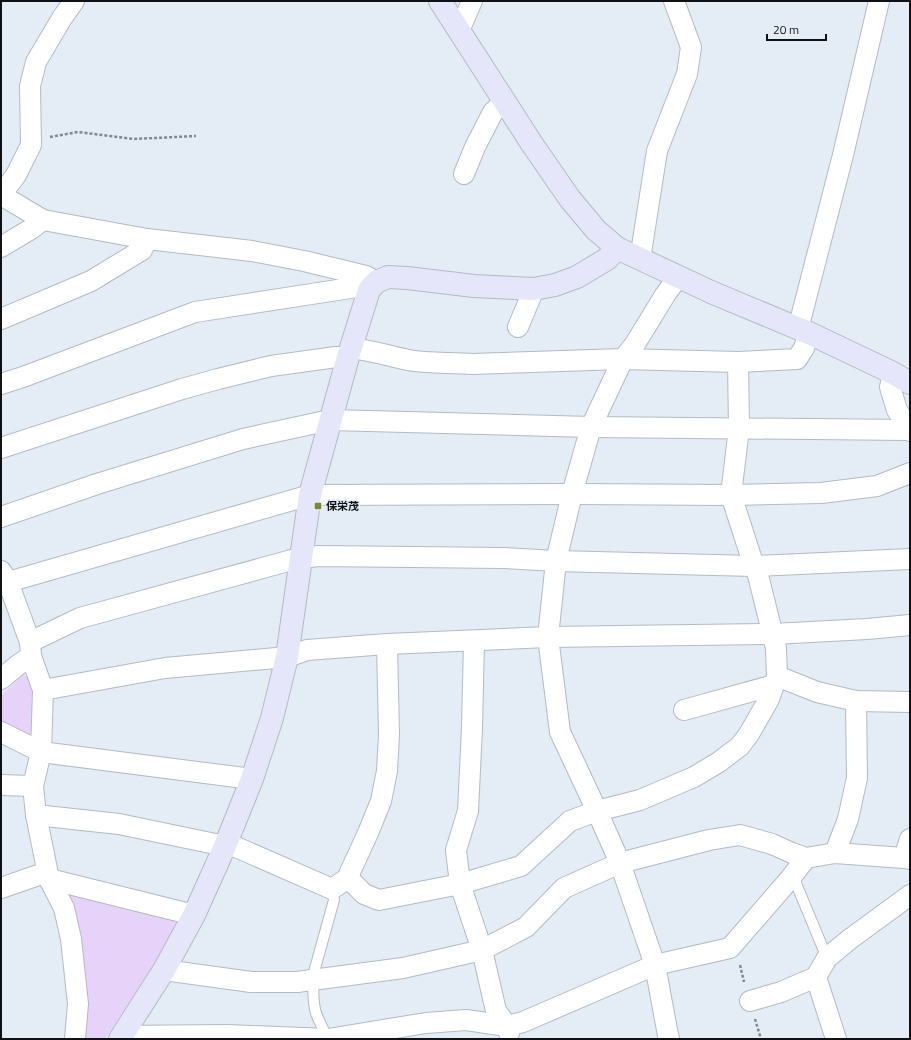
<svg xmlns="http://www.w3.org/2000/svg" width="911" height="1040" viewBox="0 0 911 1040" font-family="'Titillium Web','Noto Sans JP',sans-serif">
	<style>
		.green { fill: #e7d3f9 }
		.lines { fill: none; stroke-linecap: round; stroke-linejoin: round }
		.lane-casing { stroke: #b3bac4; stroke-width: 12 }
		.street-casing { stroke: #b3bac4; stroke-width: 22 }
		.secondary-casing { stroke: #b3bac4; stroke-width: 24 }
		.path { stroke: #83888f; stroke-width: 2.5; stroke-dasharray: 3 2; stroke-linecap: butt }
		.lane { stroke: #fff; stroke-width: 10 }
		.street { stroke: #fff; stroke-width: 20 }
		.secondary { stroke: #e5e6f9; stroke-width: 22 }
		.poi-dot { fill: #7b8836; stroke: #e4ecf6; stroke-width: 1.5 }
		.labels { text-anchor: middle; dominant-baseline: central; stroke-width: 3; stroke-linejoin: round; paint-order: stroke }
		.poi-label { font-size: 11px; font-weight: bold; fill: #0f1115; stroke: #e4ecf6; text-anchor: start }
	</style>
	<rect width="100%" height="100%" fill="#e4ecf6"/>
	<g class="green">
		<path d="M 23,675 L 28,677 L 33,682 L 39,718 L 31,739 L 1,727 L 1,696 Z"/>
		<path d="M 61,887 L 180,917 L 152,967 L 105,1039 L 81,1039 Z"/>
	</g>
	<g class="lines">
		<g class="lane-casing">
			<g id="lane">
				<path d="M 791,876 L 795,881 L 827,958"/>
				<path d="M 328,1039 C 324,1030 319,1022 316,1013 C 312,1000 313,985 314,972 L 334,900 L 332,889"/>
			</g>
		</g>
		<g class="street-casing">
			<g id="street">
				<path d="M 459,31 L 472,1"/>
				<path d="M 464,174 L 475,147 L 493,112 L 505,101"/>
				<path d="M 1,195 L 43,220 L 147,239 L 252,251 L 304,261 L 366,276 L 376,282"/>
				<path d="M 1,195 L 16,175 L 31,145 L 30,86 L 36,62 L 62,18 L 74,1"/>
				<path d="M 1,247 L 31,229 L 43,220"/>
				<path d="M 640,259 L 657,151 L 687,74 L 691,47 L 674,1"/>
				<path d="M 1,319 L 91,281 L 142,250 L 147,239"/>
				<path d="M 518,327 L 534,289"/>
				<path d="M 798,329 L 843,155 L 879,1"/>
				<path d="M 351,348 C 370,350 389,356 408,360 C 429,364 451,362 473,364 L 623,359 L 738,362 L 797,359 L 804,348 L 809,333"/>
				<path d="M 893,373 L 890,387 L 897,410 L 910,431"/>
				<path d="M 1,384 L 23,377 L 195,312 L 357,287 L 369,290"/>
				<path d="M 1,448 L 182,389 L 218,379 L 271,366 L 336,357 L 348,357"/>
				<path d="M 1,517 L 97,484 L 243,439 L 330,420 L 591,427 L 909,430"/>
				<path d="M 1,571 L 8,582 L 30,642 L 31,656 L 43,690 L 41,752 L 33,786 L 36,815 L 49,879 L 64,908 L 71,939 L 78,1004 L 75,1039"/>
				<path d="M 1,586 L 8,582 L 310,495 L 572,494 L 731,495 L 821,493 L 877,486 L 910,473"/>
				<path d="M 474,641 L 472,728 L 468,811 L 456,850 L 460,884 L 482,950 L 496,1011 L 507,1026 L 509,1033"/>
				<path d="M 30,642 L 80,618 L 288,561 L 300,558 L 319,556 L 504,558 L 556,561 L 754,566 L 910,559"/>
				<path d="M 777,676 L 817,692 L 856,701 L 910,702"/>
				<path d="M 1,679 L 18,665 L 31,656"/>
				<path d="M 43,690 L 165,668 L 287,657 L 307,650 L 387,644 L 548,637 L 773,634 L 867,629 L 910,625"/>
				<path d="M 684,710 L 774,685"/>
				<path d="M 1,732 L 41,752 L 252,779"/>
				<path d="M 1,785 L 33,786"/>
				<path d="M 36,815 L 119,824 L 225,846 L 236,847 L 332,889 L 348,878 L 364,894 L 379,900 L 460,884 L 521,866 L 570,821 L 597,811 L 640,800 L 694,777 L 719,762 L 740,746 L 749,734 L 769,699 L 777,676 L 776,648 L 758,575 L 754,566 L 731,495 L 739,428 L 738,362"/>
				<path d="M 835,853 L 848,819 L 857,778 L 856,701"/>
				<path d="M 904,858 L 910,839"/>
				<path d="M 348,878 L 350,872 L 368,833 L 381,801 L 387,771 L 389,735 L 387,644"/>
				<path d="M 49,879 L 194,915"/>
				<path d="M 1,888 L 47,872"/>
				<path d="M 164,970 L 251,982 L 297,982 L 403,968 L 482,950 L 526,927 L 564,888 L 620,863 L 709,840 L 740,835 L 772,844 L 792,853 L 806,858 L 835,853 L 904,858 L 910,859"/>
				<path d="M 750,1001 L 781,992 L 816,977"/>
				<path d="M 122,1036 L 227,1035 L 328,1039 L 426,1023 L 466,1020 L 507,1026 L 523,1022 L 655,965 L 730,948 L 789,880 L 806,858"/>
				<path d="M 669,1039 L 667,1030 L 655,965 L 620,863 L 597,811 L 560,732 L 548,637 L 556,561 L 572,494 L 591,427 L 623,359 L 635,344 L 665,295 L 678,277"/>
				<path d="M 836,1039 L 816,977 L 827,958 L 850,939 L 910,895"/>
			</g>
		</g>
		<g class="secondary-casing">
			<g id="secondary">
				<path d="M 440,1 L 532,144 L 570,199 L 596,230 L 617,248 L 711,292 L 809,333 L 893,373 L 910,383"/>
				<path d="M 120,1039 L 164,970 L 194,915 L 225,846 L 252,779 L 272,718 L 287,657 L 310,495 L 348,357 L 369,290 L 376,282 L 388,277 L 407,278 L 474,286 L 534,289 L 555,285 L 577,277 L 607,259 L 617,248"/>
			</g>
		</g>
		<g class="path">
			<path d="M 50,137 L 78,132 L 134,139 L 196,136"/>
			<path d="M 740,965 L 744,982"/>
			<path d="M 755,1019 L 761,1039"/>
		</g>
		<use href="#lane" class="lane"/>
		<use href="#street" class="street"/>
		<use href="#secondary" class="secondary"/>
	</g>
	<rect class="poi-dot" x="314" y="502" width="8" height="8" rx="2"/>
	<g class="labels">
		<g class="poi-label">
			<text x="326" y="506">保栄茂</text>
		</g>
	</g>
	<rect width="911" height="1040" fill="none" stroke="#0f1115" stroke-width="4"/>
	<path d="M767 34v6h59v-6" fill="none" stroke="#0f1115" stroke-width="2"/>
	<text x="773" y="34" font-size="12" fill="#0f1115" stroke="#e4ecf6" stroke-width="3" paint-order="stroke">20 m</text>
</svg>
